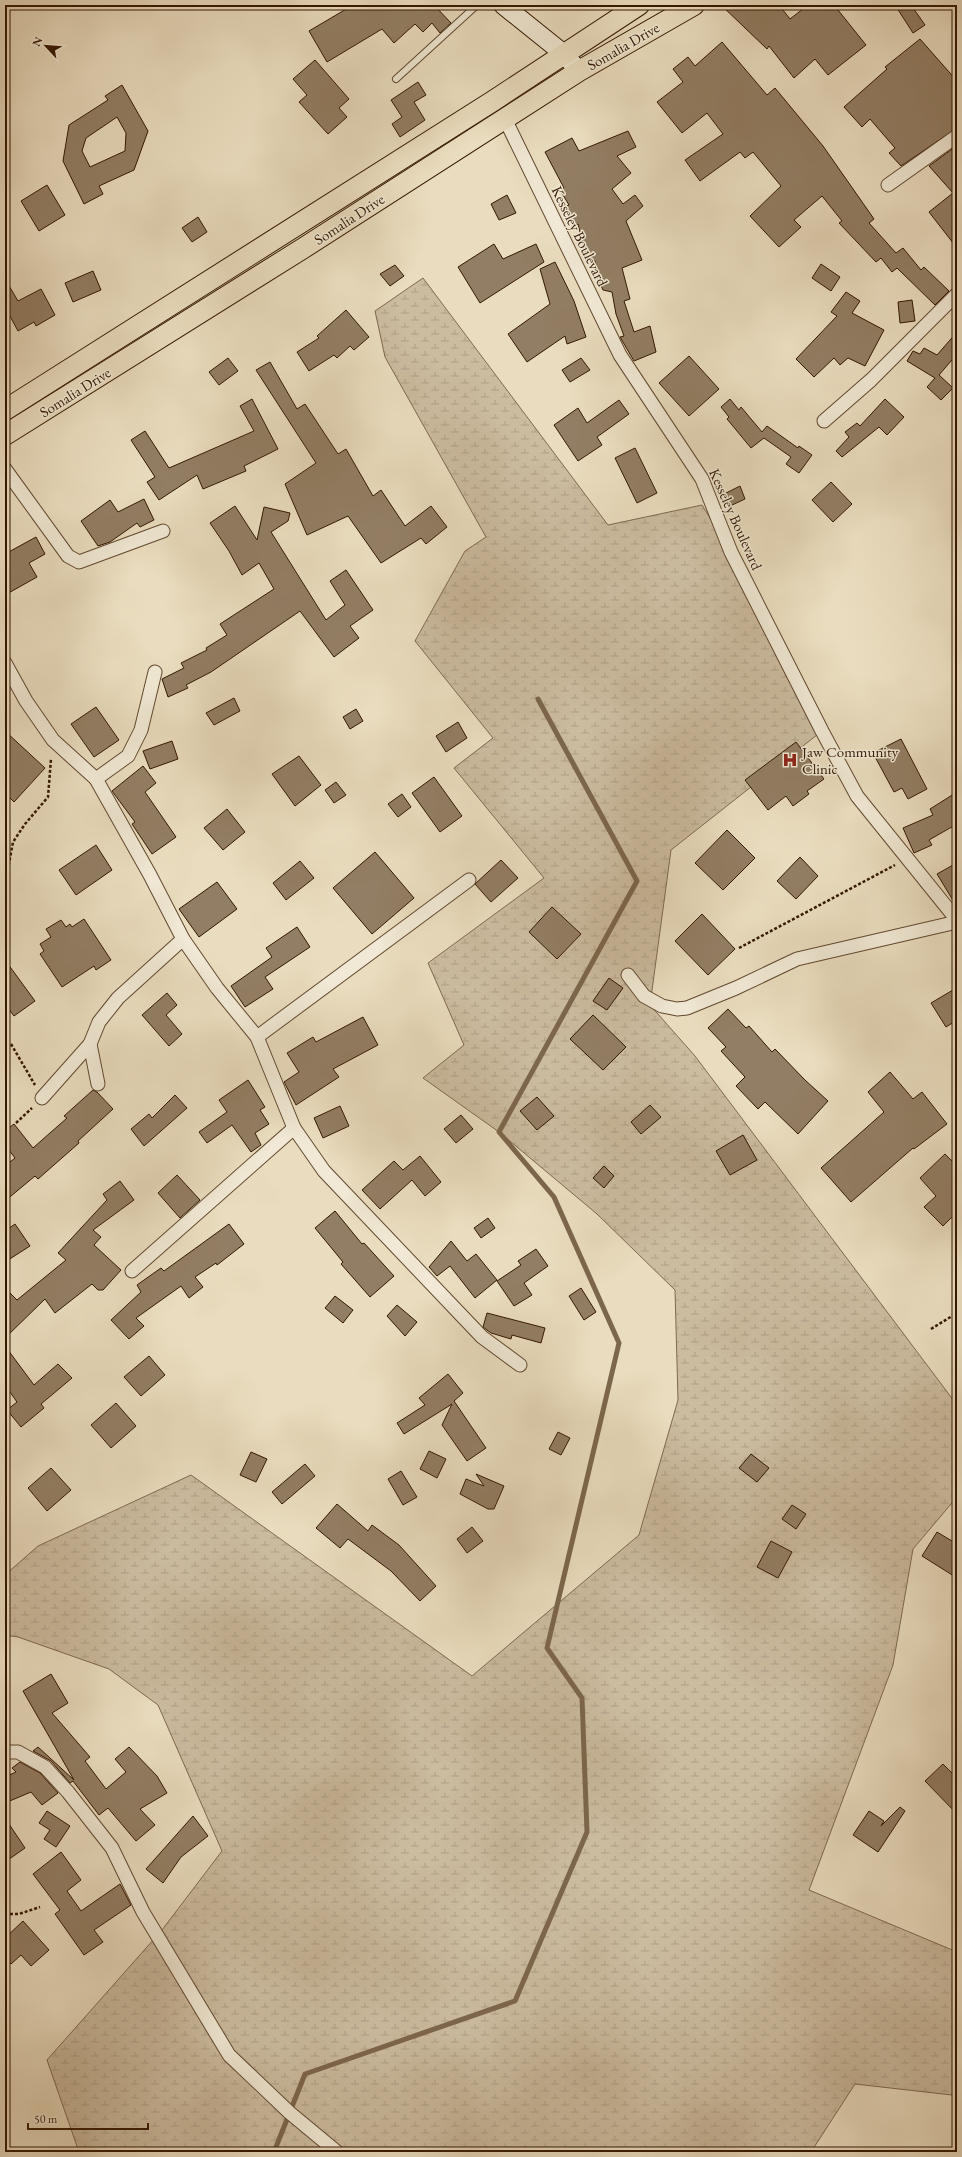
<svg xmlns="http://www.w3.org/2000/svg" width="962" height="2157" viewBox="0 0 962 2157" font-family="'EB Garamond',serif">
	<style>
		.wetland { fill: url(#wetland-marsh); stroke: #7f6950 }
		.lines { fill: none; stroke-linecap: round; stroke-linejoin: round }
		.stream { stroke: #7c664c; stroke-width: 5 }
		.building { fill: #927e64; stroke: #331701; fill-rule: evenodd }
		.service-casing { stroke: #614830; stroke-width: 8 }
		.minor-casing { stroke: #614830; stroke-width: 15 }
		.secondary-casing { stroke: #331701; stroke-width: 20 }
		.primary-casing { stroke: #331701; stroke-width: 22 }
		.path { stroke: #331701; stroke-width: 2.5; stroke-dasharray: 3 2; stroke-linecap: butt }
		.service { stroke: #f1e9d5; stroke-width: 6 }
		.minor { stroke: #f1e9d5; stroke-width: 13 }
		.secondary { stroke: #f1e9d5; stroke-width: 18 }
		.primary { stroke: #eaddbf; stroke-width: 20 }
		.labels { text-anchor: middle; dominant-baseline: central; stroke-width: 3; stroke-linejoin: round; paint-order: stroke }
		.street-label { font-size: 15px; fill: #331701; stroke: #f1e9d5 }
		.poi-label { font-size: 15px; fill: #331701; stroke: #f1e9d5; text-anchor: start }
	</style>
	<defs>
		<pattern id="wetland-marsh" width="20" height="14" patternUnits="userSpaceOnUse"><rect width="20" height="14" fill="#cbbb9f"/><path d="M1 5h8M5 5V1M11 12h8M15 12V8" fill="none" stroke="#afa087"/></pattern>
	</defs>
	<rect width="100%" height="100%" fill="#eaddbf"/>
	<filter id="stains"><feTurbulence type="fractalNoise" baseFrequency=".005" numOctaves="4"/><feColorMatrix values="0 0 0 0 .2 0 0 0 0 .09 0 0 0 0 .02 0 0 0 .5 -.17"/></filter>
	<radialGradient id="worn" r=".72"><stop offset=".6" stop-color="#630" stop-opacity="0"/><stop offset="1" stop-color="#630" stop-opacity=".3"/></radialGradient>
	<path class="wetland" d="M 423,278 L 608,525 L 702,505 L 731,552 L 822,731 L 671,850 L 650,1005 L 695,1056 L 957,1405 L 957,1497 L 913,1549 L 893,1665 L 809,1890 L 957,1952 L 957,2097 L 952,2095 L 855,2084 L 811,2152 L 79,2152 L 47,2060 L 162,1930 L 222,1851 L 158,1705 L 109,1669 L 18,1637 L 5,1635 L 5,1575 L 38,1546 L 191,1475 L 472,1676 L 639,1535 L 678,1400 L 675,1290 L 597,1214 L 499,1132 L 423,1078 L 464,1045 L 428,963 L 544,878 L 454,768 L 493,738 L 415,641 L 465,551 L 486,537 L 385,357 L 375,311 Z"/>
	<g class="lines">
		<path class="stream" d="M 274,2152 L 305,2074 L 515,2001 L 587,1832 L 582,1698 L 547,1648 L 619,1343 L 554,1197 L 499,1132 L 637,881 L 538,699"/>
	</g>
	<g class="building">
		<path d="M 353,5 L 434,5 L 451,23 L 440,33 L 432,23 L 423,32 L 415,24 L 394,43 L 382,29 L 327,62 L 309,31 Z"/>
		<path d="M 721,5 L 779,5 L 790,19 L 808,5 L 834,5 L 866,45 L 828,75 L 815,59 L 794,78 L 769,46 L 767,49 Z"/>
		<path d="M 895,5 L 911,5 L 925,25 L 913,33 Z"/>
		<path d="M 920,39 L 957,81 L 957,128 L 901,166 L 889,153 L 895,148 L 870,119 L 862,127 L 844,107 L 887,69 L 885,67 Z"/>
		<path d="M 722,42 L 767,95 L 775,88 L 823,146 L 874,219 L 869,223 L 896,253 L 903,248 L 921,270 L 924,267 L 949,291 L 935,305 L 897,268 L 892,272 L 881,258 L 876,262 L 839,223 L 842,221 L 822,196 L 794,220 L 801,227 L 779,247 L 750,216 L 781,186 L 753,152 L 745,158 L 740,152 L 700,181 L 685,160 L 723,134 L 707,113 L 682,133 L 657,102 L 683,82 L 673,69 L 688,57 L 695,66 Z"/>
		<path d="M 315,60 L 349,99 L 339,108 L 347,117 L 328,134 L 299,102 L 307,95 L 293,79 Z"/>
		<path d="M 418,82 L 426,95 L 414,102 L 425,120 L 400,137 L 392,124 L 402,117 L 391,100 Z"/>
		<path d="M 122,85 L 148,131 L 134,170 L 99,186 L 103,194 L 84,204 L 63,161 L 69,125 L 108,100 L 105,96 ZM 117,117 L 126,133 L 125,151 L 90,167 L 82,151 L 86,138 Z"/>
		<path d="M 628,131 L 636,147 L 617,156 L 631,173 L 612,189 L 623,204 L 635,195 L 643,206 L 626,221 L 642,260 L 622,268 L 630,299 L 624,301 L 634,332 L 650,326 L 656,352 L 634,361 L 620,337 L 624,336 L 616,314 L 612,292 L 603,290 L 598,280 L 595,261 L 587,260 L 578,224 L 571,226 L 562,208 L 569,205 L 560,190 L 564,188 L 545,152 L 572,138 L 579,151 Z"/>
		<path d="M 955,147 L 957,149 L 957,248 L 929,212 L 953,193 L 929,166 Z"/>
		<path d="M 47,185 L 65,215 L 39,231 L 21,201 Z"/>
		<path d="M 507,195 L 516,213 L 499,220 L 491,204 Z"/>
		<path d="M 198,217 L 207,232 L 192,242 L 182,228 Z"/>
		<path d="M 494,244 L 503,259 L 536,244 L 544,262 L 480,303 L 458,267 Z"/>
		<path d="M 555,262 L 574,301 L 586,337 L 567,344 L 565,336 L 527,362 L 508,334 L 550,304 L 540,269 Z"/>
		<path d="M 821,264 L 840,277 L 831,291 L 812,278 Z"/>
		<path d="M 395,265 L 404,276 L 390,286 L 380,274 Z"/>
		<path d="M 93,271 L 101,290 L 73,302 L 65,283 Z"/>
		<path d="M 5,279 L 18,301 L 41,289 L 55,315 L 36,326 L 34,322 L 18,331 L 5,307 Z"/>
		<path d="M 846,292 L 860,301 L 852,313 L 884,330 L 865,366 L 848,358 L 840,365 L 834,358 L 814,377 L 796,359 L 837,316 L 831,312 Z"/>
		<path d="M 912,300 L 915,321 L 900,323 L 898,302 Z"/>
		<path d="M 346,310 L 369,337 L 354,350 L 350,346 L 337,358 L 334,355 L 309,371 L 297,352 L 319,338 L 317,336 Z"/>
		<path d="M 957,332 L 957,354 L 939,375 L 953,388 L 941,400 L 927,387 L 935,378 L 907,361 L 913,351 L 920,354 L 924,348 L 937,355 Z"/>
		<path d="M 689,356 L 719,389 L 689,416 L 659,383 Z"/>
		<path d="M 228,358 L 238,371 L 219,385 L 209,372 Z"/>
		<path d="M 581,358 L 590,370 L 570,382 L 562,370 Z"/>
		<path d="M 270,362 L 297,409 L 305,404 L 338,454 L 346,449 L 373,496 L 381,490 L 405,526 L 431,506 L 447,527 L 426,544 L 421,538 L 381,563 L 348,516 L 307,535 L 285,484 L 316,463 L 256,370 Z"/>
		<path d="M 252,399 L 278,449 L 244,466 L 246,471 L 203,489 L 197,475 L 159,500 L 147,482 L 155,477 L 131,440 L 145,431 L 169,468 L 254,431 L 240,406 Z"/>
		<path d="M 730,399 L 739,410 L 741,407 L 762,432 L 767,426 L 798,448 L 799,446 L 812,455 L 799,473 L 786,464 L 791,457 L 764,438 L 751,448 L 727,419 L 729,417 L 721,407 Z"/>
		<path d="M 885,399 L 904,417 L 887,435 L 879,427 L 842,457 L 836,451 L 849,437 L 845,432 L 857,423 L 860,426 Z"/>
		<path d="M 619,400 L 629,414 L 597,437 L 602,445 L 578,461 L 554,425 L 578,408 L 587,423 Z"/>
		<path d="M 635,448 L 657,493 L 637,503 L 615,458 Z"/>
		<path d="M 831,482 L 852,504 L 833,522 L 812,500 Z"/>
		<path d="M 740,486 L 745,499 L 730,506 L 724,494 Z"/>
		<path d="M 144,499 L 154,520 L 140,527 L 137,523 L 110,542 L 98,546 L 81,521 L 110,500 L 118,512 Z"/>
		<path d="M 235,506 L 257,540 L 264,507 L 290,513 L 288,521 L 271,532 L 326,620 L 345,605 L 330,581 L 346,570 L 373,610 L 350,626 L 359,638 L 334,657 L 300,611 L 211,672 L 186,685 L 188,688 L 168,697 L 162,679 L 184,668 L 181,663 L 207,650 L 206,648 L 227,635 L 220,624 L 274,589 L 259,563 L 242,575 L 229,551 L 210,523 Z"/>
		<path d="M 36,537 L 45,554 L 29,563 L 37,577 L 5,595 L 5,554 Z"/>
		<path d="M 234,698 L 240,711 L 214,725 L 206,713 Z"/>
		<path d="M 96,707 L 119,740 L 94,757 L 71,724 Z"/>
		<path d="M 356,709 L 363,721 L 350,729 L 343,717 Z"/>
		<path d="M 458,722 L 467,738 L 446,752 L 436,736 Z"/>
		<path d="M 5,731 L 45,768 L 14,802 L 5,793 Z"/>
		<path d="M 901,739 L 927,789 L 908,799 L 902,788 L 894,792 L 873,753 Z"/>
		<path d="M 172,741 L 178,759 L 150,769 L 143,751 Z"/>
		<path d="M 796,742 L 824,779 L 807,791 L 809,794 L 793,806 L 786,796 L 768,810 L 745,780 Z"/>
		<path d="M 299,756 L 321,785 L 295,806 L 272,774 Z"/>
		<path d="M 143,766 L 156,783 L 145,792 L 176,837 L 152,854 L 132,824 L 135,822 L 112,791 Z"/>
		<path d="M 434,777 L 462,816 L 440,832 L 412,793 Z"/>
		<path d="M 336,782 L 346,795 L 334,803 L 325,790 Z"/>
		<path d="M 957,792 L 957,824 L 929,840 L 932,845 L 914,853 L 903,828 L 933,815 L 930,809 Z"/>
		<path d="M 402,794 L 411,807 L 398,817 L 388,804 Z"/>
		<path d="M 227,809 L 245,832 L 223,850 L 204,828 Z"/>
		<path d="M 727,830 L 755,858 L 723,890 L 695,863 Z"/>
		<path d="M 96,845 L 112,870 L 76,895 L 59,870 Z"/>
		<path d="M 375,852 L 414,898 L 372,934 L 333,888 Z"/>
		<path d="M 800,857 L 818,876 L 796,899 L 777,881 Z"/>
		<path d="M 501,860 L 518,878 L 491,902 L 475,884 Z"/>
		<path d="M 300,861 L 314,878 L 286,900 L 273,883 Z"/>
		<path d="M 953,865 L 957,872 L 957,907 L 937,874 Z"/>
		<path d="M 217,882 L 237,909 L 199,937 L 179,909 Z"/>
		<path d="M 552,907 L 581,934 L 557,959 L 529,932 Z"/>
		<path d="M 702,914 L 735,949 L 708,975 L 675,941 Z"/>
		<path d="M 84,919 L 111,960 L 96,970 L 94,966 L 62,987 L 40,954 L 44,951 L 40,944 L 51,937 L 46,929 L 61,920 L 66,927 L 70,924 L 72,927 Z"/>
		<path d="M 297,927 L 310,947 L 265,977 L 273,989 L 245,1007 L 231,986 L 272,957 L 266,948 Z"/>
		<path d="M 5,960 L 35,1001 L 14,1016 L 5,1004 Z"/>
		<path d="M 609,978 L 623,988 L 607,1010 L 593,1001 Z"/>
		<path d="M 953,990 L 957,998 L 957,1020 L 946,1027 L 931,1003 Z"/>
		<path d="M 167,993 L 177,1005 L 166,1015 L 182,1034 L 169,1046 L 142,1015 Z"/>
		<path d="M 728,1009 L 746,1028 L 749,1026 L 772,1052 L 775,1049 L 805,1080 L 828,1101 L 798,1134 L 765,1102 L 758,1109 L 736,1086 L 745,1077 L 721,1051 L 726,1047 L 708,1028 Z"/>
		<path d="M 593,1015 L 626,1047 L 603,1070 L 570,1039 Z"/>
		<path d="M 363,1017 L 378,1045 L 333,1069 L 339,1077 L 296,1105 L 284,1082 L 299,1072 L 287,1053 L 313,1037 L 316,1042 Z"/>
		<path d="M 890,1072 L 913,1099 L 922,1092 L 947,1124 L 914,1149 L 913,1148 L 851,1202 L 821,1168 L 884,1112 L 868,1092 Z"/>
		<path d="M 248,1080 L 265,1107 L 260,1110 L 269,1124 L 255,1133 L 261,1145 L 251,1152 L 232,1125 L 207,1143 L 199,1132 L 227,1112 L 219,1100 Z"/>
		<path d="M 93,1090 L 97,1092 L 113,1109 L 78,1141 L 79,1143 L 38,1179 L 35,1176 L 5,1201 L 5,1166 L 15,1158 L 5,1145 L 5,1131 L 14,1124 L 33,1148 L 67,1118 L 64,1116 Z"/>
		<path d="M 175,1095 L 187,1108 L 144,1146 L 131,1129 L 149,1114 L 152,1118 Z"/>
		<path d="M 537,1097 L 554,1116 L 537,1130 L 520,1111 Z"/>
		<path d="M 650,1105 L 661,1117 L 641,1134 L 631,1122 Z"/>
		<path d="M 340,1106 L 349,1126 L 323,1138 L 314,1118 Z"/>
		<path d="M 461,1115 L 473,1129 L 456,1143 L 444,1129 Z"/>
		<path d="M 743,1135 L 757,1160 L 730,1175 L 716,1151 Z"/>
		<path d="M 945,1154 L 957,1166 L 957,1212 L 943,1226 L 924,1207 L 936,1196 L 920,1178 Z"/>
		<path d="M 420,1156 L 441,1182 L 425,1196 L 412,1180 L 380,1209 L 362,1190 L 394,1161 L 403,1170 Z"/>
		<path d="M 604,1166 L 614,1176 L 604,1188 L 593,1178 Z"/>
		<path d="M 177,1175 L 200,1200 L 180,1218 L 158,1193 Z"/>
		<path d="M 120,1181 L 134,1200 L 93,1230 L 101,1237 L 94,1245 L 121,1270 L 103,1290 L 98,1290 L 92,1284 L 55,1313 L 45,1299 L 5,1338 L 5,1288 L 17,1300 L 66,1260 L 58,1253 L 107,1200 L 103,1194 Z"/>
		<path d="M 335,1211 L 362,1244 L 364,1243 L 394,1276 L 370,1297 L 341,1264 L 343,1262 L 315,1228 Z"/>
		<path d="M 488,1218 L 495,1228 L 481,1238 L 474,1228 Z"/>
		<path d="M 15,1224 L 30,1246 L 5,1262 L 5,1231 Z"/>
		<path d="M 229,1224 L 244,1244 L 217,1265 L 216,1263 L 195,1277 L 203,1287 L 189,1298 L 181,1286 L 136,1318 L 144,1326 L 129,1339 L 111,1320 L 141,1292 L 137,1285 L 161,1268 L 164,1271 Z"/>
		<path d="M 451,1241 L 467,1261 L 476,1254 L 497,1280 L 475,1298 L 450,1266 L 437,1276 L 429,1267 Z"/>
		<path d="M 536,1249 L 548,1266 L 524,1283 L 532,1295 L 514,1306 L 497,1281 L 521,1265 L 518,1261 Z"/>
		<path d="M 581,1288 L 596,1312 L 584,1320 L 569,1296 Z"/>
		<path d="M 335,1296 L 353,1310 L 343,1323 L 325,1308 Z"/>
		<path d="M 397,1305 L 417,1322 L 405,1336 L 387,1316 Z"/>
		<path d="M 487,1313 L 545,1328 L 541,1343 L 512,1335 L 511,1339 L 491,1333 L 483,1327 Z"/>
		<path d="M 5,1346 L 34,1385 L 58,1364 L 72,1378 L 41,1404 L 44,1408 L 21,1427 L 7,1410 L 17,1402 L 5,1385 Z"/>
		<path d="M 149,1356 L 165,1375 L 141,1396 L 124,1377 Z"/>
		<path d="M 448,1374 L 463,1393 L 454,1401 L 486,1448 L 467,1461 L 442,1425 L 452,1404 L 404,1434 L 397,1423 L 425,1405 L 419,1398 Z"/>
		<path d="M 116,1403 L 136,1426 L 111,1448 L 91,1425 Z"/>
		<path d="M 558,1432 L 570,1438 L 561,1455 L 549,1449 Z"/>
		<path d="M 429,1451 L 446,1459 L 437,1478 L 420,1469 Z"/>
		<path d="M 251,1452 L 267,1459 L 256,1482 L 240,1475 Z"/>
		<path d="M 751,1454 L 769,1468 L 757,1482 L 739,1468 Z"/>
		<path d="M 305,1464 L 315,1476 L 282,1504 L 272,1492 Z"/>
		<path d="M 51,1468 L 71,1490 L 47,1511 L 28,1488 Z"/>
		<path d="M 401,1471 L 417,1497 L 403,1505 L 388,1479 Z"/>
		<path d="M 476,1474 L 504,1486 L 494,1509 L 488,1509 L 460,1494 L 466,1479 L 484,1486 Z"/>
		<path d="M 337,1504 L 368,1531 L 372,1525 L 399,1545 L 436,1586 L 420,1601 L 391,1571 L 348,1539 L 340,1548 L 316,1528 Z"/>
		<path d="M 792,1505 L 806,1514 L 796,1529 L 782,1519 Z"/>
		<path d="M 472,1527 L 483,1541 L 467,1553 L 457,1539 Z"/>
		<path d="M 937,1532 L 957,1544 L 957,1578 L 922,1556 Z"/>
		<path d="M 771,1541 L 792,1552 L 778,1578 L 757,1567 Z"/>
		<path d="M 51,1674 L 68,1703 L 52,1713 L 90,1757 L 85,1761 L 106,1789 L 126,1772 L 115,1759 L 129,1747 L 157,1776 L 167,1793 L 140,1809 L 155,1825 L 136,1841 L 108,1808 L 99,1815 L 73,1781 L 70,1783 L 51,1761 L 33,1751 L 38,1747 L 74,1780 L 23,1691 Z"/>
		<path d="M 20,1762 L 40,1773 L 58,1793 L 42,1805 L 31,1792 L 5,1803 L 5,1777 L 16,1772 L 12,1768 Z"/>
		<path d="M 943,1764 L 957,1778 L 957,1814 L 925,1781 Z"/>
		<path d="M 900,1807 L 905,1811 L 878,1852 L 853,1835 L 869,1811 L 884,1821 L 881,1826 Z"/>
		<path d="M 47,1811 L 70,1826 L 56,1847 L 44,1839 L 50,1830 L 39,1823 Z"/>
		<path d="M 193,1816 L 208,1836 L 181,1857 L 163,1883 L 146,1869 Z"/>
		<path d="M 5,1818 L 25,1848 L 5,1862 Z"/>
		<path d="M 61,1852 L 81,1880 L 67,1891 L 81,1911 L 120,1884 L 131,1905 L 94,1930 L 103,1942 L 84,1955 L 55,1914 L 60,1910 L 33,1874 Z"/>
		<path d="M 23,1921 L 49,1950 L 31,1966 L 21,1955 L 11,1964 L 5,1958 L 5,1938 Z"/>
	</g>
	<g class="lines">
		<g class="service-casing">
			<path id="service" d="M 396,79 L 477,5"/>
		</g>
		<g class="minor-casing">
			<g id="minor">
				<path d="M 505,119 L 620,355 L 702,479 L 731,552 L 822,731 L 857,796 L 957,920"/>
				<path d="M 888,185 L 957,136"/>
				<path d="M 824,421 L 871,380 L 957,294"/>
				<path d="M 5,469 L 68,556 L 79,562 L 163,531"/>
				<path d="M 5,663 L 26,701 L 53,740 L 96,779 L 150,875 L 183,939 L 217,988 L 257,1037 L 294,1128 L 324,1171 L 482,1337 L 520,1365"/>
				<path d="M 96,779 L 128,756 L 141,730 L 155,672"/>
				<path d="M 628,975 L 644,996 L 662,1006 L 677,1009 L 687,1008 L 736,988 L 797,959 L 957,922"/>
				<path d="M 257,1037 L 469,880"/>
				<path d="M 90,1044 L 98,1084"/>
				<path d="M 42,1098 L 90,1044 L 99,1022 L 118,998 L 183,939"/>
				<path d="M 132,1271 L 294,1128"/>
				<path d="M 5,1752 L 18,1752 L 45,1767 L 68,1792 L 112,1848 L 143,1912 L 229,2055 L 290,2113 L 337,2152"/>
			</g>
		</g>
		<g class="secondary-casing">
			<path id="secondary" d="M 503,5 L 564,54 L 579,71"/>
		</g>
		<g class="primary-casing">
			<g id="primary">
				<path d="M 5,410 L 493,101 L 639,5"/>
				<path d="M 5,435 L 302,249 L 579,71 L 694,5"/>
			</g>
		</g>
		<g class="path">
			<path d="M 5,885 L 13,842 L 25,824 L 48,797 L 51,759"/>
			<path d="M 739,948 L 895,865"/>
			<path d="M 11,1044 L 35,1085"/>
			<path d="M 16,1123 L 32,1108"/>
			<path d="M 931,1329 L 957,1313"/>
			<path d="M 5,1914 L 19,1914 L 40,1907"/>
		</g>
		<use href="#service" class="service"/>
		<use href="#minor" class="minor"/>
		<use href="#secondary" class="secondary"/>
		<use href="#primary" class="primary"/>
	</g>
	<defs>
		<g id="hospital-bare" transform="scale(1.2)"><path d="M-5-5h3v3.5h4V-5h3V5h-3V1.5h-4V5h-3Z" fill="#8f2418" stroke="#f1e9d5" stroke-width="2.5" paint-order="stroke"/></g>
	</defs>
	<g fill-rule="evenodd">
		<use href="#hospital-bare" x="790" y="760"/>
	</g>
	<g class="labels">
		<g class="street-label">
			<text transform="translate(623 46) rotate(-30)">Somalia Drive</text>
			<text transform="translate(349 219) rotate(-33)">Somalia Drive</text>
			<text transform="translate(580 236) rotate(64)">Kesseley Boulevard</text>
			<text transform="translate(75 392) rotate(-32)">Somalia Drive</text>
			<text transform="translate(736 519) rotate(66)">Kesseley Boulevard</text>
		</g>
		<g class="poi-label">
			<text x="802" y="751">Jaw Community<tspan x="802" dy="17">Clinic</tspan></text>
		</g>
	</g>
	<rect width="962" height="2157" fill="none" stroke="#eaddbf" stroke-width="20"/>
	<rect x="6" y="6" width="950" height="2145" fill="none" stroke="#331701" stroke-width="2"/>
	<rect x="10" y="10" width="942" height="2137" fill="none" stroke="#331701"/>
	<g transform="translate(46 46) rotate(296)" stroke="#f1e9d5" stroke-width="3" paint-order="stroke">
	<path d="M0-3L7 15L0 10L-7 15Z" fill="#331701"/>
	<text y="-6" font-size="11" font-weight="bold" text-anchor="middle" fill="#331701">N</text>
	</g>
	<path d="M28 2123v6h120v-6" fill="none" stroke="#331701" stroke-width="2"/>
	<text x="34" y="2123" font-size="12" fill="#331701" stroke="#f1e9d5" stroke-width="3" paint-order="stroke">50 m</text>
	<rect width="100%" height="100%" filter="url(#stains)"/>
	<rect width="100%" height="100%" fill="url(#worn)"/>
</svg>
